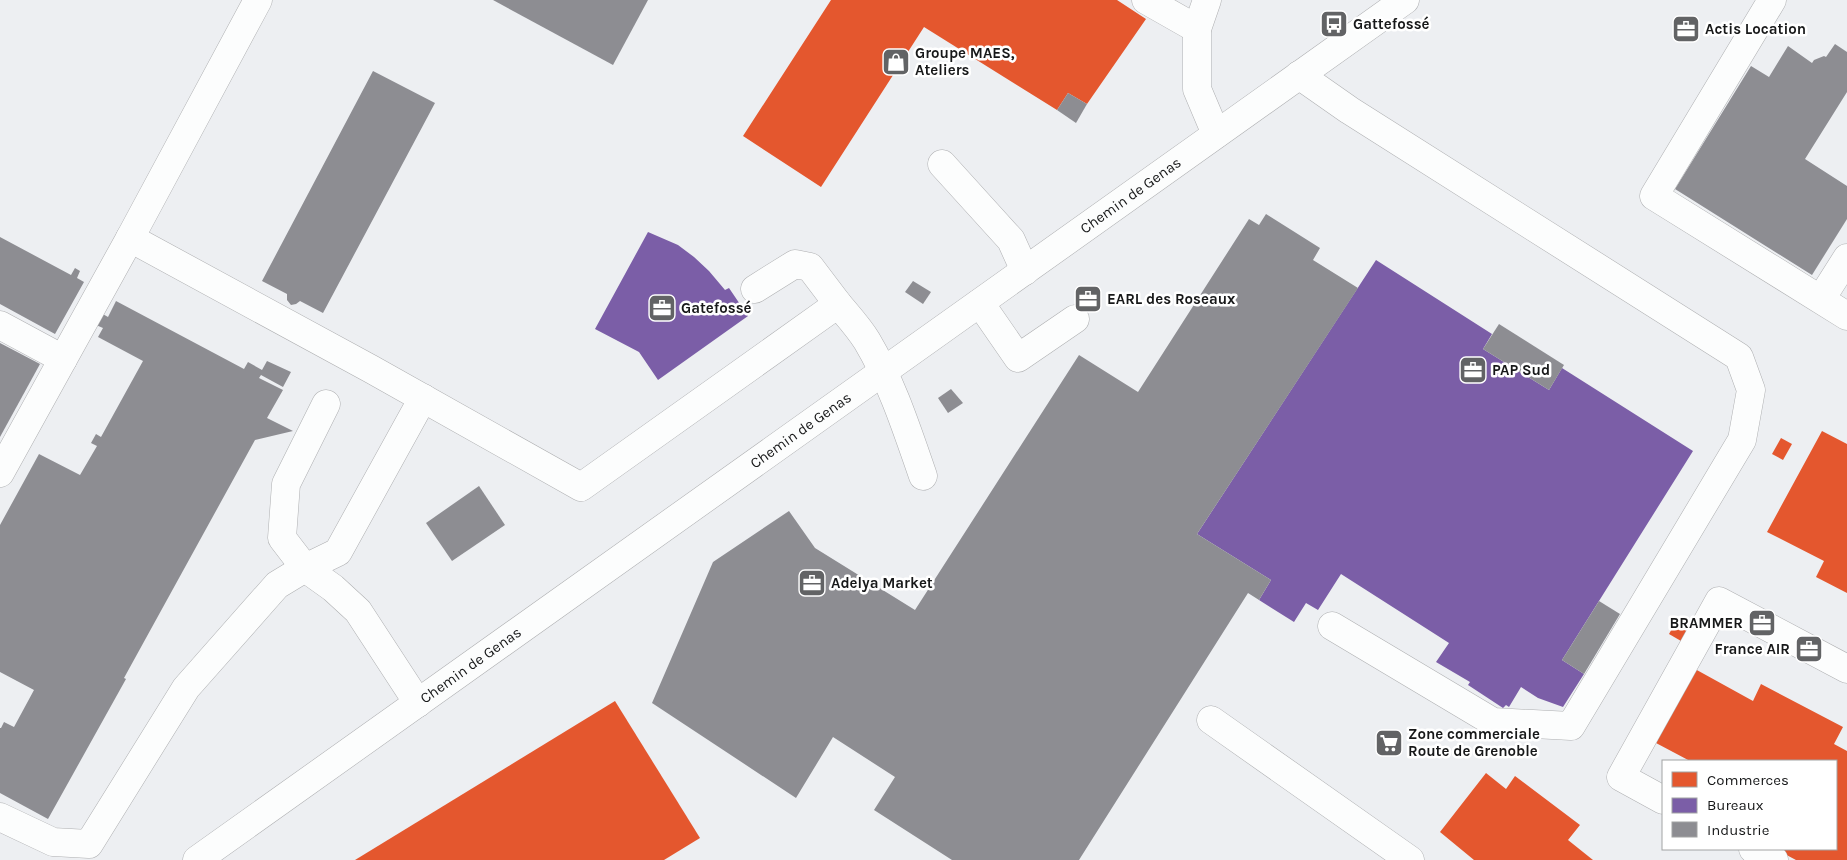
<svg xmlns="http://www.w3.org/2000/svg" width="1847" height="860" viewBox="0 0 1847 860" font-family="Karla,sans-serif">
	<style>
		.shops { fill: #e4572e }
		.offices { fill: #7b5ea7 }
		.industry { fill: #8d8d92 }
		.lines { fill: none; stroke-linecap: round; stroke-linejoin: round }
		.minor-casing { stroke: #aeafb1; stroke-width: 29 }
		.minor { stroke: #fcfdfd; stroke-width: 28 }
		.labels { text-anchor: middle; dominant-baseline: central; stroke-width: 5; stroke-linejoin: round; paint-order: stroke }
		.poi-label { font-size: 15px; font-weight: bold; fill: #171819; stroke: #fff; text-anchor: start }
		.street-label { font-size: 15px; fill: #171819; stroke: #fff }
	</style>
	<rect width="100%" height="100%" fill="#edeff2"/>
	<g class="shops">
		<path d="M 831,0 L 1117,0 L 1146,19 L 1087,104 L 1068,93 L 1057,110 L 924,27 L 821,187 L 743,136 Z"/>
		<path d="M 1822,431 L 1847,444 L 1847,593 L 1816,577 L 1824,561 L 1767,532 Z"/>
		<path d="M 1781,438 L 1792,444 L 1783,460 L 1772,454 Z"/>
		<path d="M 1678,618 L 1690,625 L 1681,641 L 1669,634 Z"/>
		<path d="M 1695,669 L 1753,701 L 1761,684 L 1843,727 L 1834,744 L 1847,751 L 1847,860 L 1796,860 L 1775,849 L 1836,849 L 1836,761 L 1690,761 L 1656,743 Z"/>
		<path d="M 615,701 L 700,838 L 664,860 L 355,860 Z"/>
		<path d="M 1486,773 L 1506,789 L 1515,776 L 1580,825 L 1568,840 L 1593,860 L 1474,860 L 1440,832 Z"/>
	</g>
	<g class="offices">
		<path d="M 648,232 L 678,245 L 694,257 L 709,271 L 725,290 L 729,288 L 748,316 L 658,380 L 639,352 L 595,329 Z"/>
		<path d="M 1376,260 L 1492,334 L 1483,349 L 1549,390 L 1562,368 L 1693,451 L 1562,660 L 1584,674 L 1563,707 L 1538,698 L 1521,687 L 1509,707 L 1506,705 L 1503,708 L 1468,685 L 1470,682 L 1436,662 L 1449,643 L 1341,574 L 1318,610 L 1306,603 L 1294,622 L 1259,600 L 1271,580 L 1197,534 Z"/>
	</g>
	<g class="industry">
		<path d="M 493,0 L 648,0 L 613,65 Z"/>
		<path d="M 1835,44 L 1847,52 L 1847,92 L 1805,159 L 1847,186 L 1847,219 L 1812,275 L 1675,189 L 1751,66 L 1769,77 L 1788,46 L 1812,63 L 1814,60 L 1824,56 L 1826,57 Z"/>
		<path d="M 373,71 L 435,103 L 323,313 L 300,301 L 296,304 L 291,305 L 287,300 L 287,294 L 262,281 Z"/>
		<path d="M 1068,93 L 1087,104 L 1076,123 L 1057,110 Z"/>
		<path d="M 1266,214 L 1320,248 L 1313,260 L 1358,288 L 1197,534 L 1271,580 L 1259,600 L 1248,593 L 1079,860 L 952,860 L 874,810 L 895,777 L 833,737 L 796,798 L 652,703 L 713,562 L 789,511 L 815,548 L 915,610 L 1079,355 L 1138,392 L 1249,219 L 1259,225 Z"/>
		<path d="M 0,237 L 71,275 L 75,268 L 80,271 L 77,278 L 84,282 L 55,334 L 0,304 Z"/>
		<path d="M 913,281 L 931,292 L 923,304 L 905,292 Z"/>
		<path d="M 116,301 L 244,369 L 248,362 L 262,370 L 267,361 L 291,372 L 283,387 L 261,375 L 259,378 L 283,390 L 267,418 L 293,431 L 255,440 L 124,678 L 126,679 L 48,819 L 0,793 L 0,728 L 1,728 L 4,722 L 14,727 L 34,690 L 0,672 L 0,525 L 39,454 L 80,475 L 97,446 L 91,443 L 96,434 L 101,437 L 143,361 L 98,337 L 103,328 L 96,325 L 101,313 L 108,317 Z"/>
		<path d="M 1499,324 L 1564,365 L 1549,390 L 1483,349 Z"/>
		<path d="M 0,343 L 40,364 L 0,437 Z"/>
		<path d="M 951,389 L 963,403 L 948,413 L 938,398 Z"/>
		<path d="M 479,486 L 505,525 L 452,561 L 426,523 Z"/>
		<path d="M 1599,601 L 1620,614 L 1584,674 L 1562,660 Z"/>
	</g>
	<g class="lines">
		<g class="minor-casing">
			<g id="minor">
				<path d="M 258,0 L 130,238 L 371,369 L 581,487 L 838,304 C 848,316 859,328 867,341 C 892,383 907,430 923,476"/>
				<path d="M 1146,0 L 1197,29"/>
				<path d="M 1207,0 L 1197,29 L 1197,89 L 1216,134"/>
				<path d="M 1772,0 L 1654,196 L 1847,316"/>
				<path d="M 1299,75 L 1349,110 L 1739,357 L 1751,390 L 1742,440 L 1571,726 L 1493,722 L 1332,626"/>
				<path d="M 942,164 L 1011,240 L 1025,271"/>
				<path d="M 755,289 L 795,264 L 810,267 L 838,304"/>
				<path d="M 1821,299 L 1847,258"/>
				<path d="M 980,303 L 1018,358 L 1075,319"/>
				<path d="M 0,325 L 63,359"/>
				<path d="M 326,404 L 286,484 L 282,538 L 305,568 L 333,588 L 358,611 L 418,703"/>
				<path d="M 0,473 L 130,238"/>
				<path d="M 1211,720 L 1410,860"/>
				<path d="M 1663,800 L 1621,777 L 1719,601 L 1847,669"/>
				<path d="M 0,817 L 53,842 L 89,844 L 186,688 L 277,585 L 305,568 L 338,552 L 423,398"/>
				<path d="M 1753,849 L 1774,860"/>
				<path id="s1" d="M 197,860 L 1405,0"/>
			</g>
		</g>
		<use href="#minor" class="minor"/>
	</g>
	<defs>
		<g id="bus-square" transform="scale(1.4375)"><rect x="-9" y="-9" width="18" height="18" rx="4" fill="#626365" stroke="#fff"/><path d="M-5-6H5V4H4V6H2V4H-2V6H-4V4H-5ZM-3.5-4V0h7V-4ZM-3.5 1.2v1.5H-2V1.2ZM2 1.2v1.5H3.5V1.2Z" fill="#fff"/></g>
		<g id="office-square" transform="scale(1.4375)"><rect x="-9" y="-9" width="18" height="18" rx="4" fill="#626365" stroke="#fff"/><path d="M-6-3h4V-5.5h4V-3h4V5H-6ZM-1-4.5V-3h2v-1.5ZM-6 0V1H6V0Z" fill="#fff"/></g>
		<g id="shop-square" transform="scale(1.4375)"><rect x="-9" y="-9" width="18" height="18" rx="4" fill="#626365" stroke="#fff"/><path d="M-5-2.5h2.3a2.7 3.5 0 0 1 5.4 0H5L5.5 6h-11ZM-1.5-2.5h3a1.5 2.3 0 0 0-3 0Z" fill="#fff"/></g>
		<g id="supermarket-square" transform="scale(1.4375)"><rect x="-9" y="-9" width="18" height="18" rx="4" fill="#626365" stroke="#fff"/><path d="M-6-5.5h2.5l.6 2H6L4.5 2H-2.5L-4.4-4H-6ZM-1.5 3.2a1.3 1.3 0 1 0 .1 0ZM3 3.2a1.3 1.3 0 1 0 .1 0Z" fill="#fff"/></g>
	</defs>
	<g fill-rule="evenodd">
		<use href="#bus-square" x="1334" y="24"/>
		<use href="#office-square" x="1686" y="29"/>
		<use href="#shop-square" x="896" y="62"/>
		<use href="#office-square" x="1088" y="299"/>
		<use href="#office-square" x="662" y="308"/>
		<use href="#office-square" x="1473" y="370"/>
		<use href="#office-square" x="812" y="583"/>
		<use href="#office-square" x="1762" y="623"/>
		<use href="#office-square" x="1809" y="649"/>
		<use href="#supermarket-square" x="1389" y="743"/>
	</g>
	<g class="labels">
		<g class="poi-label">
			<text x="1353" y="24">Gattefossé</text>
			<text x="1705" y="29">Actis Location</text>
			<text x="915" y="53">Groupe MAES,<tspan x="915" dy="17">Ateliers</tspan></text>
			<text x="1107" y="299">EARL des Roseaux</text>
			<text x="681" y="308">Gatefossé</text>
			<text x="1492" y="370">PAP Sud</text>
			<text x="831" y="583">Adelya Market</text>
			<text x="1743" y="623" text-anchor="end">BRAMMER</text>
			<text x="1790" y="649" text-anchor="end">France AIR</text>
			<text x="1408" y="734">Zone commerciale<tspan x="1408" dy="17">Route de Grenoble</tspan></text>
		</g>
		<g class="street-label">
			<text stroke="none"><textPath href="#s1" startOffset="1146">Chemin de Genas</textPath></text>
			<text stroke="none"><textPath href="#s1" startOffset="741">Chemin de Genas</textPath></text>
			<text stroke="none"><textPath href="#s1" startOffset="336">Chemin de Genas</textPath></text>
		</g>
	</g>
	<rect x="1662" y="760" width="175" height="90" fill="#ffffff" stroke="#a2a3a3"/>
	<rect x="1672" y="772" width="25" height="15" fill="#e4572e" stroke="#a2a3a3"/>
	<text x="1707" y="785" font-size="15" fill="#171819">Commerces</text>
	<rect x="1672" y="798" width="25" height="15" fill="#7b5ea7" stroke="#a2a3a3"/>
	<text x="1707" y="810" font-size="15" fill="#171819">Bureaux</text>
	<rect x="1672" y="822" width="25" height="15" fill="#8d8d92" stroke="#a2a3a3"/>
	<text x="1707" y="835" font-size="15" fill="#171819">Industrie</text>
</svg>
